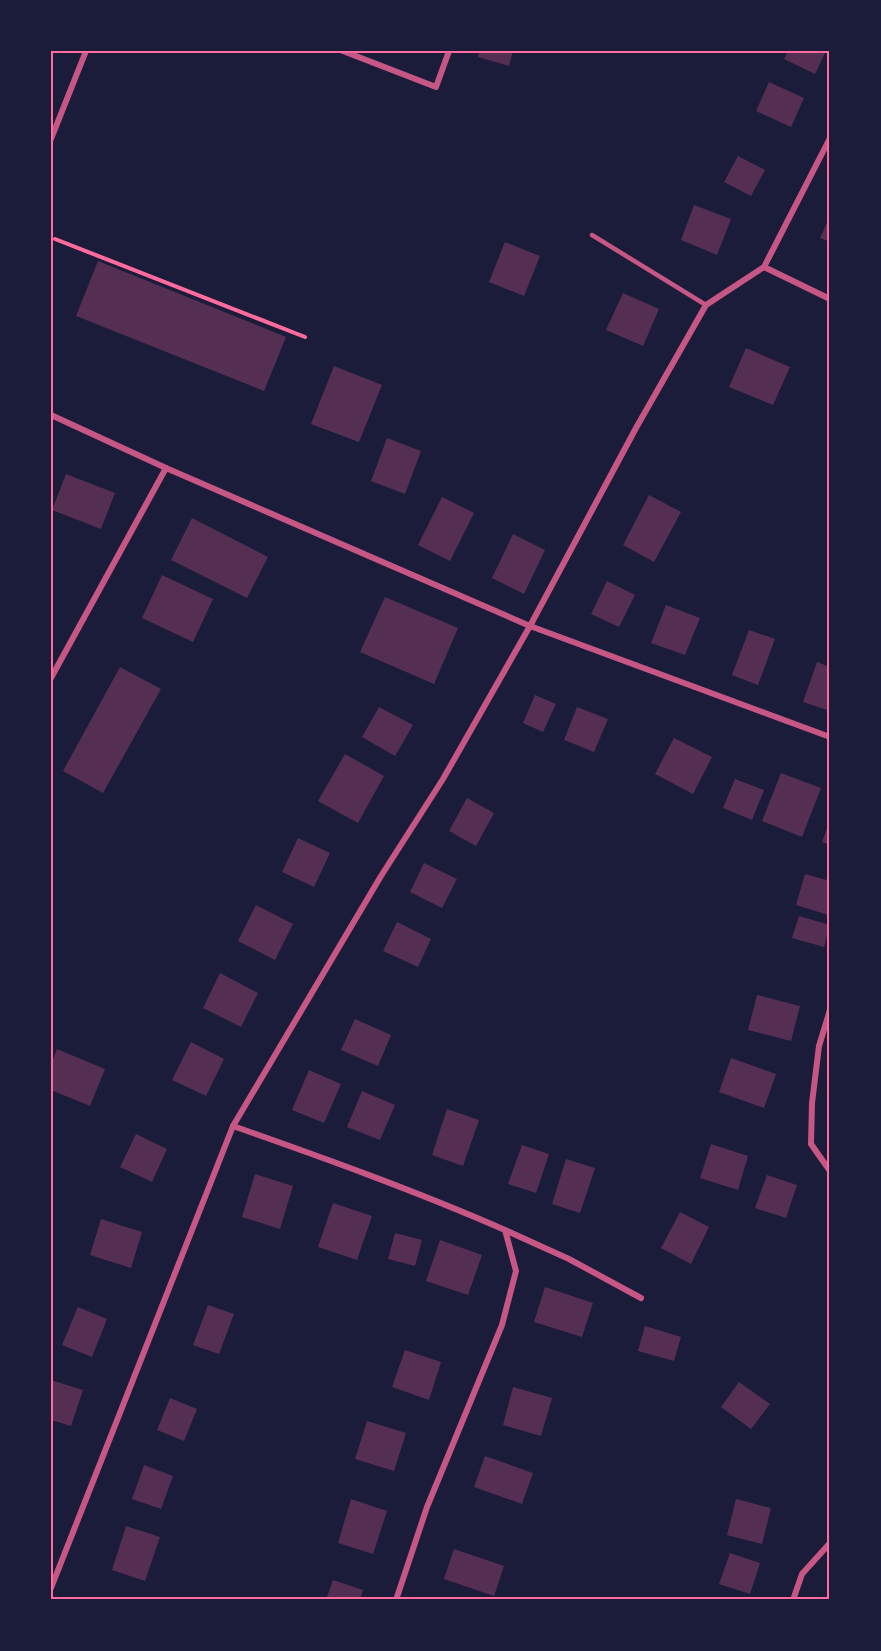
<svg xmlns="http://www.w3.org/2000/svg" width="881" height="1651" viewBox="0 0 881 1651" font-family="Bitter,serif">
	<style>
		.building { fill: #542f53 }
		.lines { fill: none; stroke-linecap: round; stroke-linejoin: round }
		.path { stroke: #ff6b9d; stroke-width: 4 }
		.service { stroke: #c65784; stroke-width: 4.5 }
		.minor { stroke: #c65784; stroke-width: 6 }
		.neatline { fill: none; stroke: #ff6b9d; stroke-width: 2 }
	</style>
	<rect width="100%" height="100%" fill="#1b1b3a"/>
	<g class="building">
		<path d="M 479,51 L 513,51 L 509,66 L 478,57 Z"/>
		<path d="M 788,51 L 826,51 L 815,74 L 784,59 Z"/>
		<path d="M 769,82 L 804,98 L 791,127 L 756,111 Z"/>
		<path d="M 738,156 L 765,170 L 751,196 L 724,182 Z"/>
		<path d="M 694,205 L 731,219 L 717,255 L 681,240 Z"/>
		<path d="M 830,216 L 830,242 L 820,238 Z"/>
		<path d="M 505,242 L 540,256 L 524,296 L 489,282 Z"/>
		<path d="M 98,261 L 286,337 L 264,391 L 76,316 Z"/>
		<path d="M 623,293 L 659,309 L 643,346 L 606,330 Z"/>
		<path d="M 746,348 L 790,367 L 773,405 L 729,387 Z"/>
		<path d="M 334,366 L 382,385 L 359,442 L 311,424 Z"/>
		<path d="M 387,438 L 421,451 L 405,494 L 371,481 Z"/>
		<path d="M 66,474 L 115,493 L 101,529 L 52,510 Z"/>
		<path d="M 649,495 L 681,512 L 654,562 L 623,545 Z"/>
		<path d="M 442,497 L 474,513 L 450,561 L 418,545 Z"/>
		<path d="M 192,518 L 268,557 L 247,598 L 171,560 Z"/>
		<path d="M 513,534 L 545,550 L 524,594 L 492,578 Z"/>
		<path d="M 162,575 L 213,599 L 193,642 L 142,618 Z"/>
		<path d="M 607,581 L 635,595 L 619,627 L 591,614 Z"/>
		<path d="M 385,597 L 458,628 L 434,684 L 360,652 Z"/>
		<path d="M 666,605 L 700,618 L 685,655 L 651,643 Z"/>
		<path d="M 749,630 L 775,639 L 758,685 L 732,675 Z"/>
		<path d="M 817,662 L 830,667 L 830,711 L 803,702 Z"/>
		<path d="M 120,667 L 161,689 L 103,793 L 63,771 Z"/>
		<path d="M 535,695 L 556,704 L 543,732 L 523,723 Z"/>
		<path d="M 379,707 L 413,725 L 395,756 L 362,737 Z"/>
		<path d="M 577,707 L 608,719 L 594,752 L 564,740 Z"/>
		<path d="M 674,738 L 712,757 L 693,794 L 655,774 Z"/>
		<path d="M 345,754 L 384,776 L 358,823 L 318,801 Z"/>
		<path d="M 781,773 L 821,788 L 802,837 L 762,821 Z"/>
		<path d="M 735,779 L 764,790 L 752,820 L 723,808 Z"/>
		<path d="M 467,798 L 494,813 L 476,846 L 449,831 Z"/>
		<path d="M 830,820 L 830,845 L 822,842 Z"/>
		<path d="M 298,838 L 330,853 L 314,887 L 282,872 Z"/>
		<path d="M 424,863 L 457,879 L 442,908 L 410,892 Z"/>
		<path d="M 805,874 L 830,881 L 830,908 L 828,915 L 796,905 Z"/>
		<path d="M 256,905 L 293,924 L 275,960 L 238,941 Z"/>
		<path d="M 799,916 L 830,925 L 824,947 L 792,938 Z"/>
		<path d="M 397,922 L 431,939 L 418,967 L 383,951 Z"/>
		<path d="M 220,973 L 258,993 L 241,1027 L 203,1008 Z"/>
		<path d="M 757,995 L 800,1006 L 791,1041 L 748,1030 Z"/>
		<path d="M 355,1019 L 391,1035 L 378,1066 L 341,1050 Z"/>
		<path d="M 191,1042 L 224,1059 L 206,1096 L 172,1080 Z"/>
		<path d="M 57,1049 L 105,1069 L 90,1106 L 51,1090 L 51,1064 Z"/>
		<path d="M 731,1058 L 776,1074 L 764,1108 L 719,1092 Z"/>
		<path d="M 309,1070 L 341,1084 L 324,1123 L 292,1110 Z"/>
		<path d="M 362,1091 L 395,1105 L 380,1140 L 347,1127 Z"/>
		<path d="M 447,1109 L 479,1120 L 463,1166 L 432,1155 Z"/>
		<path d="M 136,1134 L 167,1149 L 152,1182 L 120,1167 Z"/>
		<path d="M 711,1144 L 748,1156 L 738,1190 L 700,1178 Z"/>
		<path d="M 522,1145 L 549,1154 L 536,1193 L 508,1184 Z"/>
		<path d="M 566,1159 L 595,1168 L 580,1213 L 552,1204 Z"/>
		<path d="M 255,1174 L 293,1186 L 280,1229 L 242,1217 Z"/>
		<path d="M 767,1175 L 797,1185 L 786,1218 L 755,1208 Z"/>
		<path d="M 333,1203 L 372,1216 L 357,1260 L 318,1247 Z"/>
		<path d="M 680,1212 L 709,1227 L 691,1264 L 661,1248 Z"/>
		<path d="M 101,1219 L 142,1232 L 131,1268 L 90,1255 Z"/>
		<path d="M 395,1233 L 422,1240 L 415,1266 L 388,1259 Z"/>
		<path d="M 440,1240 L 482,1255 L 468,1295 L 426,1281 Z"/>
		<path d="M 545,1287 L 593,1303 L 582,1337 L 534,1322 Z"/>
		<path d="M 208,1305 L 234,1314 L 219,1354 L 193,1345 Z"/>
		<path d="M 78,1307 L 107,1319 L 92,1357 L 62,1345 Z"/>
		<path d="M 645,1326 L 681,1337 L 674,1361 L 638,1351 Z"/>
		<path d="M 405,1350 L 441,1362 L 429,1400 L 392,1387 Z"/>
		<path d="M 51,1380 L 83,1390 L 71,1426 L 51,1420 Z"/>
		<path d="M 739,1382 L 770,1404 L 751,1429 L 721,1407 Z"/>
		<path d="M 513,1387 L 552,1398 L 541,1436 L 503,1425 Z"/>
		<path d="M 170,1398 L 197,1409 L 184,1441 L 157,1430 Z"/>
		<path d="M 367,1421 L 406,1433 L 394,1471 L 355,1459 Z"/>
		<path d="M 485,1456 L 533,1473 L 522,1504 L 474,1487 Z"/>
		<path d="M 144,1465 L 173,1476 L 161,1509 L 132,1499 Z"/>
		<path d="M 351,1499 L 387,1511 L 373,1554 L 338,1543 Z"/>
		<path d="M 736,1499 L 771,1508 L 762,1544 L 727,1535 Z"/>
		<path d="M 126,1526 L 160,1537 L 145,1581 L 112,1570 Z"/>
		<path d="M 454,1549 L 504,1566 L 494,1596 L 444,1579 Z"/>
		<path d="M 730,1553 L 760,1563 L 750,1594 L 719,1584 Z"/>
		<path d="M 333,1580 L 363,1590 L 360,1600 L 326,1600 Z"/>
	</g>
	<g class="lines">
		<path class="path" d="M 55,239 L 305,337"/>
		<path class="service" d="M 592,235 L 706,305"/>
		<g class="minor">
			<path d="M 343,51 L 436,87 L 449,51"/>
			<path d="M 51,139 L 86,51"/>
			<path d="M 764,267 L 830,299"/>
			<path d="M 51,415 L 166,468 L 530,626 L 830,737"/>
			<path d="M 51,678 L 166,468"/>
			<path d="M 830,1010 L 819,1046 L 812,1103 L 811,1144 L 830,1171"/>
			<path d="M 233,1126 C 324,1158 416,1191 505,1230 L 516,1271 L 502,1325 L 427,1507 L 396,1600"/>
			<path d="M 505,1230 L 569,1259 L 641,1298"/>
			<path d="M 51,1588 L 233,1126 L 381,876 L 443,779 L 530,626 L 636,428 L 706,305 L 764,267 L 830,138"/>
			<path d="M 793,1600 L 802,1574 L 830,1543"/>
		</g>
	</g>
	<rect width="881" height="1651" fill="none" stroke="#1b1b3a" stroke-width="105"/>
	<rect x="52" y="52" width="776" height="1546" class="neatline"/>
</svg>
